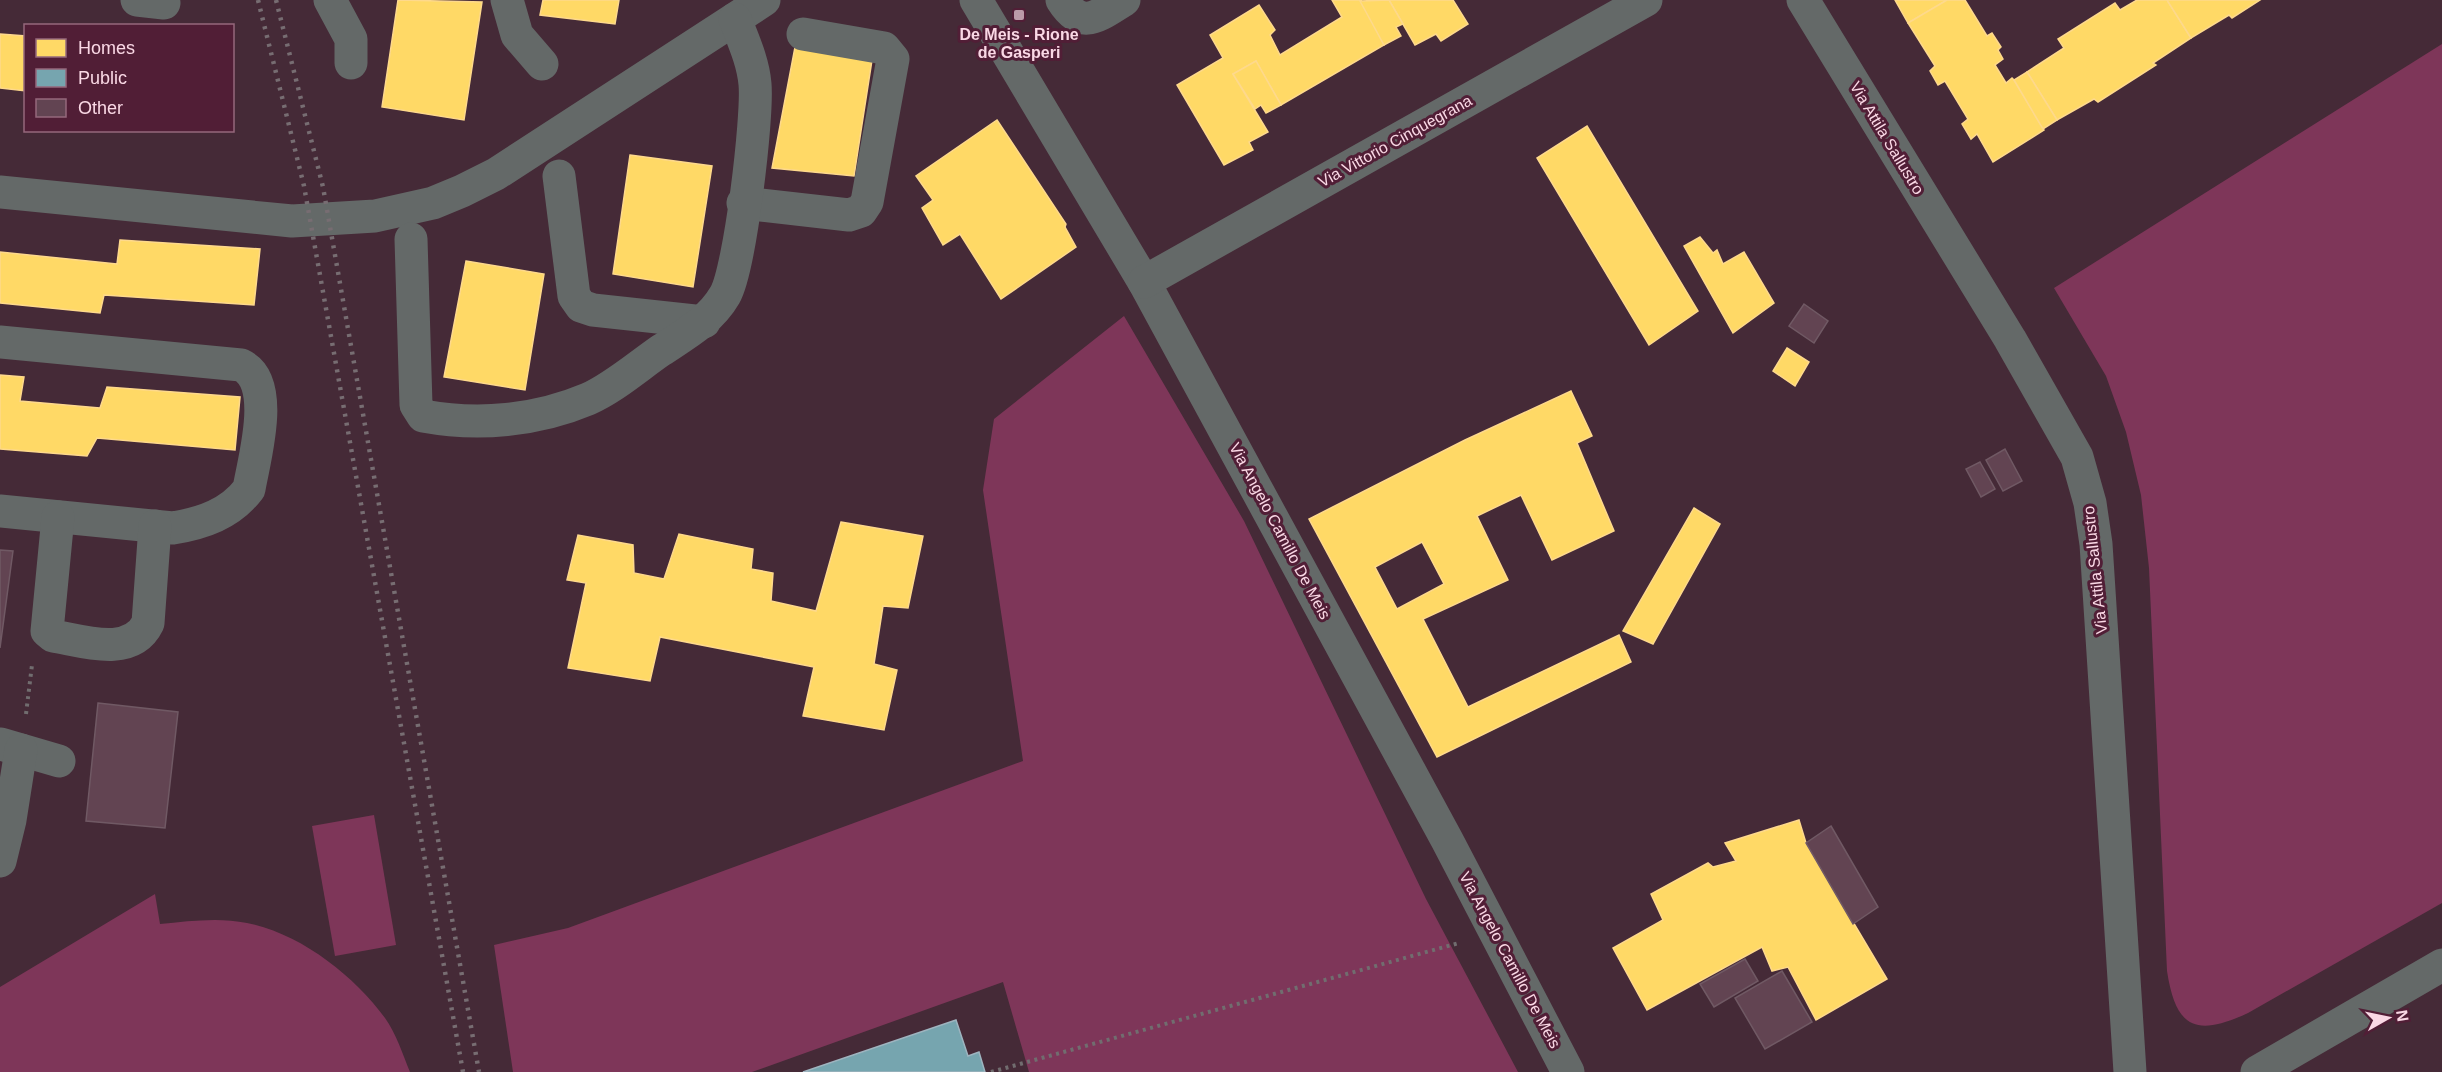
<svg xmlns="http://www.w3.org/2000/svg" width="2442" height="1072" viewBox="0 0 2442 1072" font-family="Helvetica,sans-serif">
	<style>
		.green { fill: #7e3659 }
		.homes { fill: #ffd966; stroke: #fed98c; stroke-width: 1.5; fill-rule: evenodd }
		.public { fill: #76a5af; stroke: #9eb4bf; stroke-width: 1.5 }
		.building { fill: #624452; stroke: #705964; stroke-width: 1.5 }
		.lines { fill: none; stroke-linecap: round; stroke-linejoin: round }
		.path { stroke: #716d6f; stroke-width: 4; stroke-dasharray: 3 4.5; stroke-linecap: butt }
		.minor { stroke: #646968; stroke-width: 33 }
		.rail { stroke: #776d72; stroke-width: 4.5; stroke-dasharray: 3 6; stroke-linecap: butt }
		.poi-dot { fill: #bb9ba8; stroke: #511e36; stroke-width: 2 }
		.labels { text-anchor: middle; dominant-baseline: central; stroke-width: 6; stroke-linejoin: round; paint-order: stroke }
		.poi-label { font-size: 16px; font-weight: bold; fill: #fad8e5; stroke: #511e36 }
		.street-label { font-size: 16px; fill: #fad8e5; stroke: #511e36 }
	</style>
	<rect width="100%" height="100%" fill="#452a37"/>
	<g class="green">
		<path d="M 2442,44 L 2442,903 L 2248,1013 C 2196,1037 2176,1029 2167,971 L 2149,568 L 2141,495 L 2126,432 L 2106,376 L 2054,288 Z"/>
		<path d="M 1124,316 L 1244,521 L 1426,899 L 1518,1072 L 1029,1072 L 1003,982 L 752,1072 L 513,1072 L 494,945 L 568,928 L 1023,761 L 983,490 L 994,419 Z"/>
		<path d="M 374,815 L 396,945 L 335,956 L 312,826 Z"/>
		<path d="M 155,894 L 160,924 C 189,921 219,917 247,923 C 301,934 353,975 385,1018 C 396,1033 403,1055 410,1072 L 0,1072 L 0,987 Z"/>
	</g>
	<g class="homes">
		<path d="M 398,0 L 482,2 L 464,120 L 382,107 Z"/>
		<path d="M 543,0 L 619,0 L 615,24 L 540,15 Z"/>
		<path d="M 1332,0 L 1361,0 L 1384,45 L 1281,105 L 1256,61 L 1233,74 L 1268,132 L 1249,142 L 1253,150 L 1224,165 L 1177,85 L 1223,58 L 1210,35 L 1259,5 L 1275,30 L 1270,35 L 1280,55 L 1342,17 Z"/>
		<path d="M 1389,0 L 1453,0 L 1468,24 L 1441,41 L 1436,34 L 1415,45 Z"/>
		<path d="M 1389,0 L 1403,24 L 1396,27 L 1401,36 L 1384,45 L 1360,1 Z"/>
		<path d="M 1895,0 L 1947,0 L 1908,23 Z"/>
		<path d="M 1947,0 L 1965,0 L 1987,36 L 1992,33 L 2001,47 L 1998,50 L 2003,59 L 1995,65 L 2006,83 L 2012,78 L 2014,80 L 2044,130 L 1993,162 L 1977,134 L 1971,139 L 1962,124 L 1968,119 L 1945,81 L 1938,85 L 1930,71 L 1935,66 L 1908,23 Z"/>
		<path d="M 2137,0 L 2167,0 L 2191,38 L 2153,63 L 2156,65 L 2098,102 L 2094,99 L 2057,120 L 2027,72 L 2064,48 L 2058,39 L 2115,3 L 2120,10 Z"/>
		<path d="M 2167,0 L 2260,0 L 2232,18 L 2229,15 L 2191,38 Z"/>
		<path d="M 0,34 L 26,36 L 26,91 L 0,88 Z"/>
		<path d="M 795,47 L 872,60 L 854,176 L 772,168 Z"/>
		<path d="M 1256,61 L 1281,105 L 1266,113 L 1261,105 L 1255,109 L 1233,74 Z"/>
		<path d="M 2027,72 L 2057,120 L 2043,129 L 2014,80 Z"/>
		<path d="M 997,120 L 1066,224 L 1065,227 L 1076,247 L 1001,299 L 960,234 L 943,245 L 922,208 L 933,200 L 916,176 Z"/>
		<path d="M 1587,126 L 1698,311 L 1649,345 L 1537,158 Z"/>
		<path d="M 630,155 L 712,166 L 693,287 L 613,274 Z"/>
		<path d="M 1700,237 L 1713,253 L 1717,250 L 1723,264 L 1744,252 L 1774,303 L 1733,333 L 1684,246 Z"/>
		<path d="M 120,240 L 260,249 L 254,305 L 104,295 L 100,313 L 0,303 L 0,252 L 117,264 Z"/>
		<path d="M 466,261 L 544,274 L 525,390 L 444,377 Z"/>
		<path d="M 1787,348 L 1809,362 L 1795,386 L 1773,371 Z"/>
		<path d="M 0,375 L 24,377 L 20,401 L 100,408 L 107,387 L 240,397 L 235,450 L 97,438 L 87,456 L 0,449 Z"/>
		<path d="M 1571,391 L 1592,436 L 1577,443 L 1614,531 L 1552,560 L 1521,495 L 1477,516 L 1508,580 L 1423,619 L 1468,707 L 1619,635 L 1631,662 L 1437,757 L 1309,519 L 1465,440 ZM 1422,542 L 1444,584 L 1397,609 L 1375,567 Z"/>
		<path d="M 1694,508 L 1720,524 L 1653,644 L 1623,631 Z"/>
		<path d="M 841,522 L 923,536 L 908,608 L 883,606 L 874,664 L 897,670 L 884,730 L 803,716 L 814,667 L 660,637 L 650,681 L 568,668 L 586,583 L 567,580 L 578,535 L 633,545 L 634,573 L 664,579 L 679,534 L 753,549 L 751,569 L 773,573 L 771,601 L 816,611 Z"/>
		<path d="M 1799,820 L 1806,843 L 1887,979 L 1816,1020 L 1788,967 L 1772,971 L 1762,947 L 1647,1010 L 1613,948 L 1663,920 L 1651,894 L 1708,863 L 1713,867 L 1736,861 L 1725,843 Z"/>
	</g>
	<path class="public" d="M 956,1020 L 968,1056 L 979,1052 L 985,1072 L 803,1072 Z"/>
	<g class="building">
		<path d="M 1804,304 L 1828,321 L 1814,343 L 1789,326 Z"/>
		<path d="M 2005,449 L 2022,481 L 2003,491 L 1986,460 Z"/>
		<path d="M 1980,462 L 1995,489 L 1981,497 L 1966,469 Z"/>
		<path d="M 0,550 L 13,551 L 0,648 Z"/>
		<path d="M 98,703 L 178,712 L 165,828 L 86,821 Z"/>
		<path d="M 1831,826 L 1878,907 L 1853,924 L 1806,843 Z"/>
		<path d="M 1745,959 L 1758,981 L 1714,1007 L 1700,984 Z"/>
		<path d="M 1782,971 L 1812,1022 L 1765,1049 L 1735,998 Z"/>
	</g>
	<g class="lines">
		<g class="path">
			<path d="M 26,714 L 32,665"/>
			<path d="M 991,1072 L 1459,943"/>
		</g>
		<g class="minor">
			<path d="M 137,0 L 164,3"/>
			<path d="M 330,0 L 351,39 L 351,63"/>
			<path d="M 507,0 L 517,35 L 542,64"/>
			<path d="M 976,0 L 1144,282 L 1447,840 L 1568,1072"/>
			<path d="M 1062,0 C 1082,32 1099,15 1124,0"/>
			<path d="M 1803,0 L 2010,339 L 2077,457 L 2090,503 L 2096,544 L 2130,1072"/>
			<path d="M 559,176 L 574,296 L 581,306 L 593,310 L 704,322"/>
			<path d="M 0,192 L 292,221 L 375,216 L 433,203 L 462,191 L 496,174 L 764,0"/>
			<path d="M 743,203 L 849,215 L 861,211 L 867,202 L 893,59 L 884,48 L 803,34"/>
			<path d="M 411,239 L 416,405 L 423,416 C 478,426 536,421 588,399 C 613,388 637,367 660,351 C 684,335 710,321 725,295 C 740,269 758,117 755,84 C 753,61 743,40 735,19"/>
			<path d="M 1144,282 L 1646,0"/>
			<path d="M 0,342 L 241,365 C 277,382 254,459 249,489 C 230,514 203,523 173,528 L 0,511"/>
			<path d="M 58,517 L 47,631 L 53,636 C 83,641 131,658 148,623 L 155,526"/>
			<path d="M 1,744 L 59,761"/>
			<path d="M 0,861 L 10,820 L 21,750"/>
			<path d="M 2257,1072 L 2442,965"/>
		</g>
		<g class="rail">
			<path d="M 258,0 L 304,186 L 463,1072"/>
			<path d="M 276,0 L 323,187 L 479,1072"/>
		</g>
	</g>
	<rect class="poi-dot" x="1013" y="9" width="12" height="12" rx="3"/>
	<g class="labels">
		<g class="poi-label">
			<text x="1019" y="34">De Meis - Rione<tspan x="1019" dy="18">de Gasperi</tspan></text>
		</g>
		<g class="street-label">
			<text transform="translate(1887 138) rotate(59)">Via Attila Sallustro</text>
			<text transform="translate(1395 141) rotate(-29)">Via Vittorio Cinquegrana</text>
			<text transform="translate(1280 531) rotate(62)">Via Angelo Camillo De Meis</text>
			<text transform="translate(2095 570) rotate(-96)">Via Attila Sallustro</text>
			<text transform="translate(1510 960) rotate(62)">Via Angelo Camillo De Meis</text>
		</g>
	</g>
	<rect x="24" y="24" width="210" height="108" fill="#511e36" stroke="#95687c" stroke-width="1.5"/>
	<rect x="36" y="39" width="30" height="18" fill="#ffd966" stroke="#95687c" stroke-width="1.5"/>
	<text x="78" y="54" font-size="18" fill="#fad8e5">Homes</text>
	<rect x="36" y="69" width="30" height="18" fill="#76a5af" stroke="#95687c" stroke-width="1.5"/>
	<text x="78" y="84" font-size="18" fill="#fad8e5">Public</text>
	<rect x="36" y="99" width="30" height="18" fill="#624452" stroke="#95687c" stroke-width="1.5"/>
	<text x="78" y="114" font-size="18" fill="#fad8e5">Other</text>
	<g transform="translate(2388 1018) rotate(81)" stroke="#511e36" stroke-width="4.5" paint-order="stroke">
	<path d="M0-4.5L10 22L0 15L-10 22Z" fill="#fad8e5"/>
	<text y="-9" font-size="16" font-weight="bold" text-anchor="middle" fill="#fad8e5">N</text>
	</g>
</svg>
